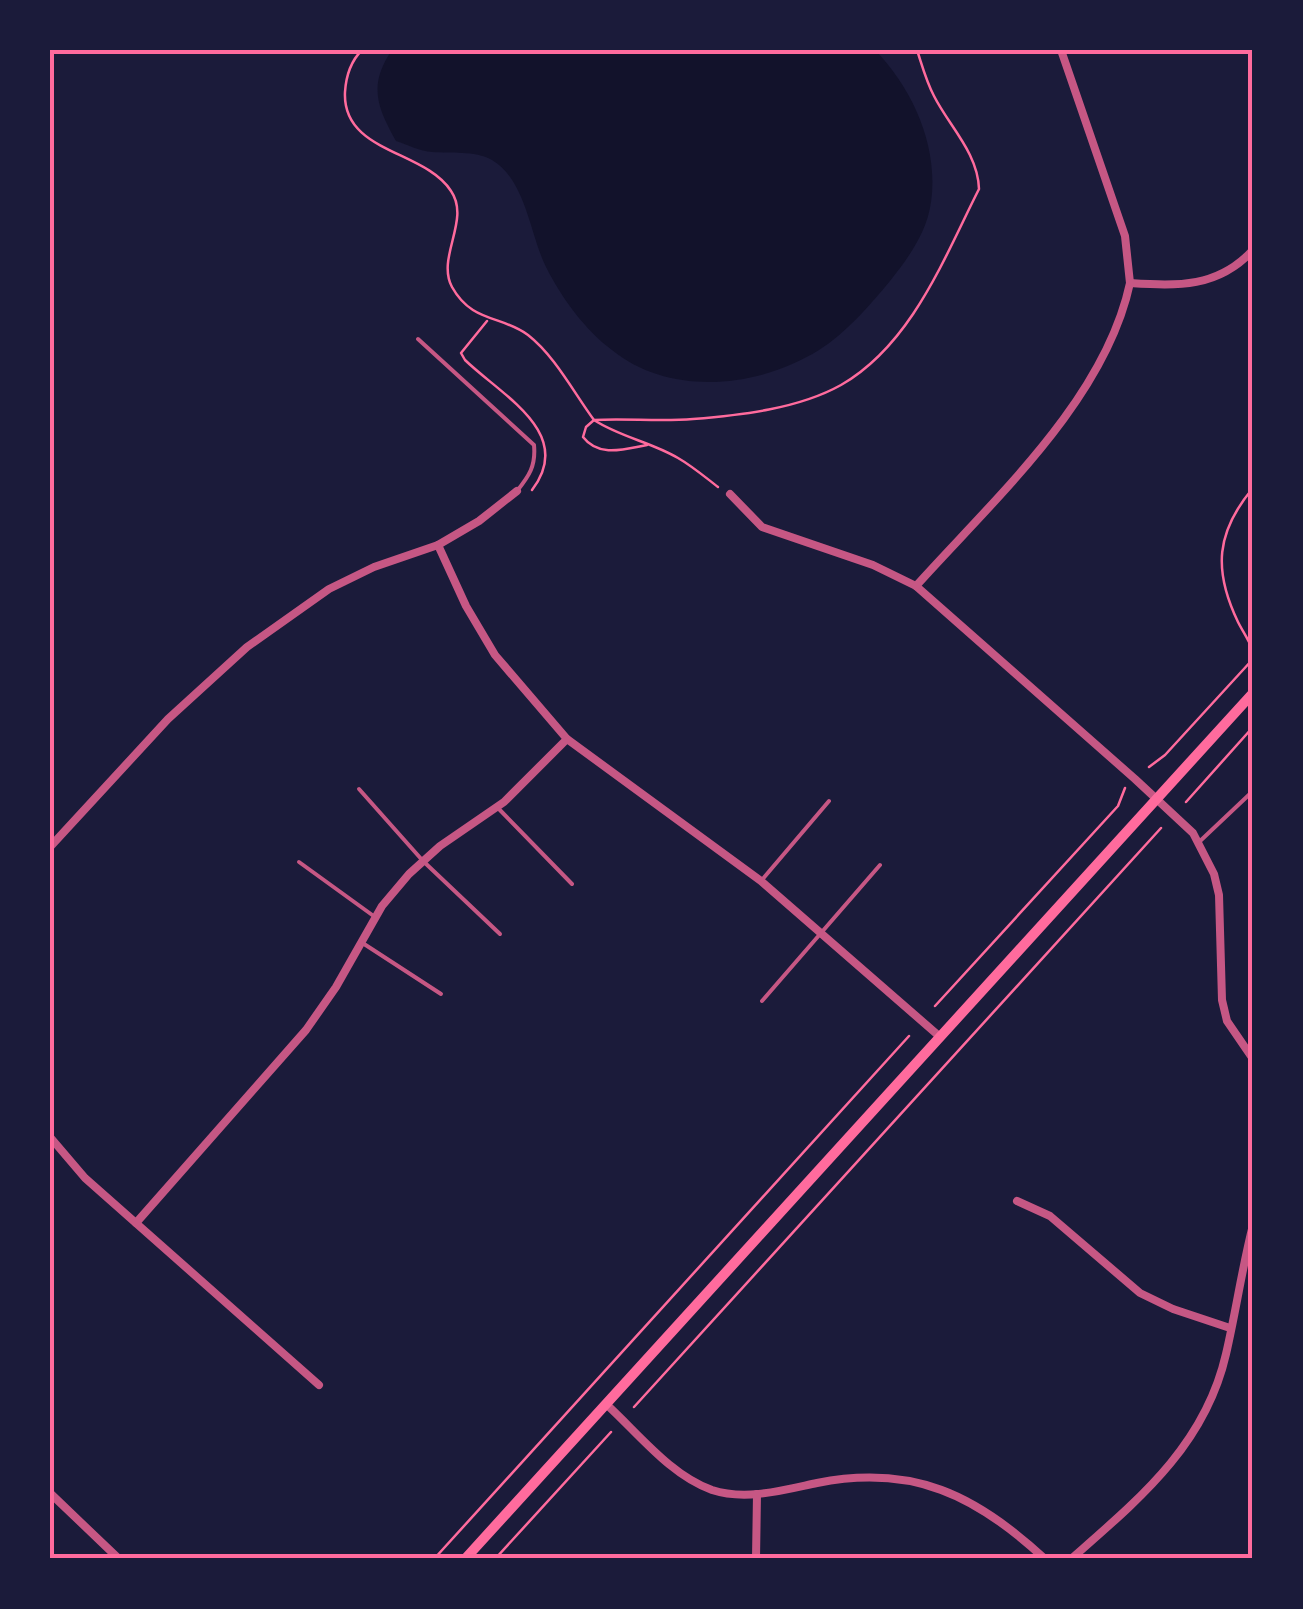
<svg xmlns="http://www.w3.org/2000/svg" width="1303" height="1609" viewBox="0 0 1303 1609" font-family="Jost,sans-serif">
	<style>
		.water { fill: #12122b }
		.lines { fill: none; stroke-linecap: round; stroke-linejoin: round }
		.path { stroke: #ff6b9d; stroke-width: 2.5 }
		.service { stroke: #c65784; stroke-width: 4 }
		.minor { stroke: #c65784; stroke-width: 8 }
		.secondary { stroke: #ff6b9d; stroke-width: 10 }
		.neatline { fill: none; stroke: #ff6b9d; stroke-width: 4 }
	</style>
	<rect width="100%" height="100%" fill="#1b1b3a"/>
	<path class="water" d="M 392,50 L 875,50 C 913,89 939,147 931,202 C 927,232 909,257 890,281 C 870,305 846,333 819,350 C 758,388 670,397 612,350 C 585,330 561,297 546,267 C 530,235 526,180 492,160 C 474,150 451,154 432,152 C 420,151 408,145 396,141 C 377,107 368,85 392,50 Z"/>
	<g class="lines">
		<g class="path">
			<path d="M 362,50 C 351,61 346,76 345,92 C 342,153 425,150 451,191 C 471,220 436,257 452,287 C 472,323 501,315 528,335 C 555,356 574,393 594,420 C 627,418 660,422 693,419 C 741,415 798,409 841,385 C 912,344 944,258 979,189 C 978,153 949,126 934,96 C 926,81 922,65 917,50"/>
			<path d="M 487,321 L 461,353 L 465,360 C 501,395 576,433 532,490"/>
			<path d="M 647,445 C 625,449 599,458 583,437 L 586,427 L 594,420 C 620,437 651,442 678,458 C 692,466 705,477 718,487"/>
			<path d="M 1253,488 C 1216,532 1213,570 1238,622 C 1243,632 1249,640 1253,651"/>
			<path d="M 1149,767 L 1165,755 L 1253,659"/>
			<path d="M 1186,802 L 1253,727"/>
			<path d="M 935,1006 L 1118,806 L 1125,788"/>
			<path d="M 634,1407 L 1161,828"/>
			<path d="M 434,1559 L 909,1036"/>
			<path d="M 495,1559 L 611,1432"/>
		</g>
		<g class="service">
			<path d="M 418,339 L 534,445 C 536,466 529,476 517,491"/>
			<path d="M 359,789 L 423,861 L 500,934"/>
			<path d="M 497,807 L 572,884"/>
			<path d="M 1198,843 L 1253,791"/>
			<path d="M 299,862 L 375,917"/>
			<path d="M 761,881 L 829,801"/>
			<path d="M 361,942 L 441,994"/>
			<path d="M 762,1001 L 880,865"/>
		</g>
		<g class="minor">
			<path d="M 1061,50 L 1125,236 L 1130,283"/>
			<path d="M 730,494 L 762,527 L 873,565 L 916,586 L 1135,779 L 1193,833 L 1214,874 L 1219,895 L 1222,1000 L 1227,1021 L 1253,1059"/>
			<path d="M 438,545 L 466,606 L 495,655 L 567,739 L 761,881 L 939,1036"/>
			<path d="M 916,586 C 994,499 1105,400 1130,283 C 1178,286 1218,288 1253,250"/>
			<path d="M 50,847 L 168,719 L 247,647 L 329,589 L 374,567 L 438,545 L 479,521 L 517,491"/>
			<path d="M 50,1137 L 85,1178 L 319,1385"/>
			<path d="M 1017,1201 L 1050,1216 L 1140,1293 L 1173,1309 L 1230,1328"/>
			<path d="M 136,1223 L 306,1030 L 336,987 L 382,906 L 409,874 L 440,846 L 504,802 L 567,739"/>
			<path d="M 606,1404 C 638,1433 670,1475 712,1490 C 746,1501 784,1490 817,1483 C 913,1464 976,1495 1045,1559"/>
			<path d="M 50,1493 L 119,1559"/>
			<path d="M 756,1559 L 757,1494"/>
			<path d="M 1071,1559 C 1138,1500 1205,1446 1226,1354 C 1236,1311 1242,1268 1253,1225"/>
		</g>
		<path class="secondary" d="M 465,1559 L 1253,693"/>
	</g>
	<rect width="1303" height="1609" fill="none" stroke="#1b1b3a" stroke-width="105"/>
	<rect x="52" y="52" width="1198" height="1504" class="neatline"/>
</svg>
